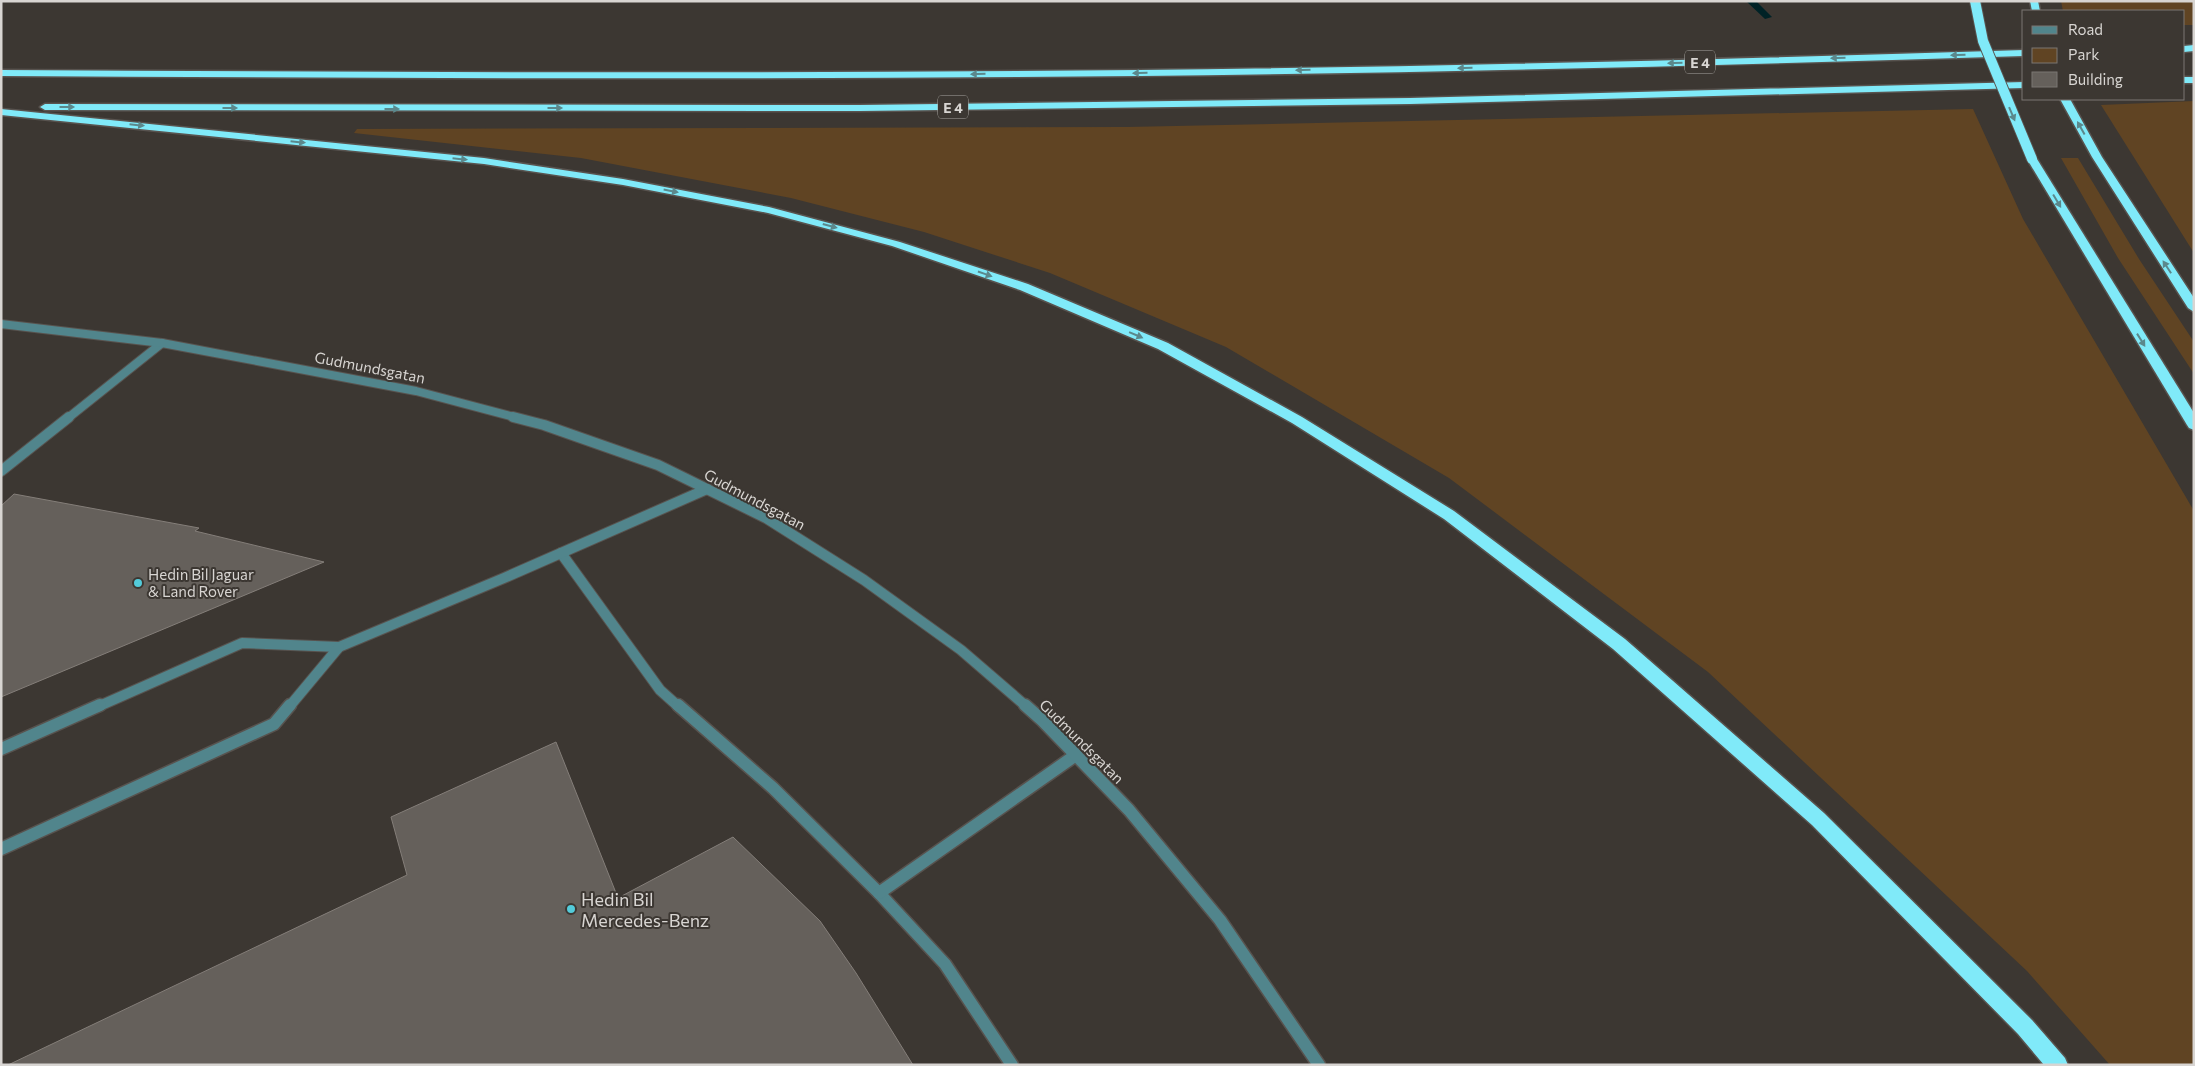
<svg xmlns="http://www.w3.org/2000/svg" width="2195" height="1066" viewBox="0 0 2195 1066" font-family="Commissioner,sans-serif">
	<style>
		.green { fill: #604423 }
		.lines { fill: none; stroke-linecap: round; stroke-linejoin: round }
		.stream { fill: #002226; fill-rule: evenodd }
		.building { fill: #65605b; stroke: #847e79 }
		.service-far2-casing { stroke: #58534f; stroke-width: 10 }
		.service-far1-casing { stroke: #58534f; stroke-width: 12 }
		.service-casing { stroke: #58534f; stroke-width: 15 }
		.minor-far2-casing { stroke: #58534f; stroke-width: 10 }
		.minor-far1-casing { stroke: #58534f; stroke-width: 12 }
		.minor-casing { stroke: #58534f; stroke-width: 15 }
		.motorway-casing { stroke: #58534f; stroke-width: 3 }
		.service-far2 { stroke: #51858c; stroke-width: 8 }
		.service-far1 { stroke: #51858c; stroke-width: 10 }
		.service { stroke: #51858c; stroke-width: 12 }
		.minor-far2 { stroke: #51858c; stroke-width: 8 }
		.minor-far1 { stroke: #51858c; stroke-width: 10 }
		.minor { stroke: #51858c; stroke-width: 12 }
		.motorway { fill: #80eaf9; fill-rule: evenodd }
		.motorway-bridge-casing { stroke: #58534f; stroke-width: 12; stroke-linecap: butt }
		.motorway-bridge { stroke: #80eaf9; stroke-width: 10 }
		.oneway { fill: #5b888c }
		.poi-dot { fill: #53cbda; stroke: #3c3732; stroke-width: 2 }
		.labels { text-anchor: middle; dominant-baseline: central; stroke-width: 4; stroke-linejoin: round; paint-order: stroke }
		.shield { fill: #3c3732; stroke: #a9a6a2; stroke-width: 1 }
		.shield-label { font-size: 14px; font-weight: bold; fill: #d8d5d2 }
		.street-label { font-size: 15px; fill: #d8d5d2; stroke: #3c3732 }
		.poi-label { font-size: 15px; fill: #d8d5d2; stroke: #3c3732; text-anchor: start }
		.near-poi-label { font-size: 18px; fill: #d8d5d2; stroke: #3c3732; text-anchor: start }
	</style>
	<rect width="100%" height="100%" fill="#3c3732"/>
	<g class="green">
		<path d="M 2061,1 L 2194,1 L 2194,25 L 2184,25 L 2184,11 L 2063,11 Z"/>
		<path d="M 2194,101 L 2194,253 L 2101,105 Z"/>
		<path d="M 1973,109 L 2023,219 L 2194,511 L 2194,1065 L 2110,1065 L 2027,971 L 1708,672 L 1449,478 L 1226,347 L 1050,273 L 924,232 L 791,198 L 581,158 L 354,133 L 357,129 L 1127,127 Z"/>
		<path d="M 2061,158 L 2078,158 L 2139,259 L 2194,342 L 2194,374 L 2118,258 Z"/>
	</g>
	<g class="lines">
		<path class="stream" d="M 1746,1 L 1756,1 L 1772,17 L 1765,19 Z"/>
	</g>
	<g class="building">
		<path d="M 14,494 L 199,528 L 195,531 L 324,562 L 1,697 L 1,506 Z"/>
		<path d="M 556,742 L 618,898 L 733,837 L 820,921 L 856,973 L 913,1065 L 8,1065 L 407,875 L 391,817 Z"/>
	</g>
	<g class="lines">
		<g class="service-far2-casing">
			<path id="service-far2" d="M 68,418 L 162,343"/>
		</g>
		<g class="service-far1-casing">
			<g id="service-far1">
				<path d="M 1,471 L 69,417"/>
				<path d="M 561,553 L 660,690 L 679,707"/>
				<path d="M 97,707 L 242,643 L 339,647 L 504,578 L 707,489"/>
				<path d="M 289,707 L 339,647"/>
			</g>
		</g>
		<g class="service-casing">
			<g id="service">
				<path d="M 678,705 L 773,788 L 879,893 L 945,964 L 1012,1065"/>
				<path d="M 1,749 L 100,705"/>
				<path d="M 1,849 L 274,724 L 290,705"/>
				<path d="M 879,893 L 1076,755"/>
			</g>
		</g>
		<g class="minor-far2-casing">
			<path id="minor-far2" d="M 1,324 L 162,343 L 416,391 L 518,418"/>
		</g>
		<g class="minor-far1-casing">
			<path id="minor-far1" d="M 513,417 L 544,425 L 658,465 L 766,518 L 864,580 L 961,650 L 1027,707"/>
		</g>
		<g class="minor-casing">
			<path id="minor" d="M 1025,705 L 1043,721 L 1129,810 L 1220,920 L 1319,1065"/>
		</g>
		<g class="motorway-casing">
			<g id="motorway">
				<path d="M 2030,1 L 2038,1 L 2040,11 L 2032,11 Z"/>
				<path d="M 2194,45 L 2194,51 L 2184,52 L 2184,46 Z"/>
				<path d="M 2024,50 L 2024,56 C 1729,65 1434,73 1140,76 C 760,80 381,78 1,76 L 1,70 C 381,72 760,74 1140,70 C 1434,67 1729,59 2024,50 Z"/>
				<rect x="2184" y="77" width="10" height="6"/>
				<path d="M 2024,82 L 2024,88 L 1410,104 L 860,111 L 45,110 L 40,107 L 45,104 L 860,105 L 1410,98 Z"/>
				<path d="M 2060,99 L 2070,99 L 2102,157 L 2194,298 L 2194,312 L 2188,308 L 2092,157 Z"/>
				<path d="M 1,109 L 484,158 L 623,179 L 769,207 L 900,242 L 1028,284 L 1168,343 L 1302,417 L 1454,511 L 1625,639 L 1824,813 L 2032,1020 L 2065,1058 L 2068,1065 L 2044,1065 L 2018,1034 L 1812,825 L 1613,649 L 1444,519 L 1292,423 L 1158,349 L 1020,290 L 892,246 L 768,213 L 623,185 L 484,164 L 1,115 Z"/>
				<path d="M 2032,156 L 2037,159 L 2194,413 L 2194,430 L 2189,428 L 2187,425 L 2027,159 Z"/>
			</g>
		</g>
		<use href="#service-far2" class="service-far2"/>
		<use href="#service-far1" class="service-far1"/>
		<use href="#service" class="service"/>
		<use href="#minor-far2" class="minor-far2"/>
		<use href="#minor-far1" class="minor-far1"/>
		<use href="#minor" class="minor"/>
		<use href="#motorway" class="motorway"/>
		<g class="motorway-bridge-casing">
			<path id="motorway-bridge" d="M 1975,1 L 1983,41 L 2032,159"/>
		</g>
		<use href="#motorway-bridge" class="motorway-bridge"/>
	</g>
	<defs><path id="oneway-solid" d="M-6-.8H1V-3.2L6.5 0L1 3.2V.8H-6Z" transform="scale(1.25)"/></defs>
	<g class="oneway">
		<use href="#oneway-solid" transform="translate(1958 55) rotate(178)"/>
		<use href="#oneway-solid" transform="translate(1838 58) rotate(178)"/>
		<use href="#oneway-solid" transform="translate(1675 63) rotate(178)"/>
		<use href="#oneway-solid" transform="translate(1465 68) rotate(179)"/>
		<use href="#oneway-solid" transform="translate(1303 70) rotate(179)"/>
		<use href="#oneway-solid" transform="translate(1140 73) rotate(179)"/>
		<use href="#oneway-solid" transform="translate(978 74) rotate(179)"/>
		<use href="#oneway-solid" transform="translate(67 107)"/>
		<use href="#oneway-solid" transform="translate(230 108)"/>
		<use href="#oneway-solid" transform="translate(555 108)"/>
		<use href="#oneway-solid" transform="translate(392 109)"/>
		<use href="#oneway-solid" transform="translate(2012 114) rotate(67)"/>
		<use href="#oneway-solid" transform="translate(137 125) rotate(6)"/>
		<use href="#oneway-solid" transform="translate(2081 128) rotate(-119)"/>
		<use href="#oneway-solid" transform="translate(298 142) rotate(6)"/>
		<use href="#oneway-solid" transform="translate(460 159) rotate(6)"/>
		<use href="#oneway-solid" transform="translate(671 191) rotate(11)"/>
		<use href="#oneway-solid" transform="translate(2057 201) rotate(59)"/>
		<use href="#oneway-solid" transform="translate(830 226) rotate(15)"/>
		<use href="#oneway-solid" transform="translate(2167 267) rotate(-123)"/>
		<use href="#oneway-solid" transform="translate(985 274) rotate(19)"/>
		<use href="#oneway-solid" transform="translate(1136 335) rotate(23)"/>
		<use href="#oneway-solid" transform="translate(2141 340) rotate(58)"/>
	</g>
	<g class="poi-dot">
		<circle cx="138" cy="583" r="5"/>
		<circle cx="571" cy="909" r="5"/>
	</g>
	<g class="labels">
		<g class="shield">
			<rect x="1685" y="50.5" width="30" height="23" rx="4"/>
			<rect x="938" y="95.5" width="30" height="23" rx="4"/>
		</g>
		<g class="shield-label">
			<text x="1700" y="62">E 4</text>
			<text x="953" y="107">E 4</text>
		</g>
		<g class="street-label">
			<text transform="translate(370 367) rotate(11)">Gudmundsgatan</text>
			<text transform="translate(755 499) rotate(28)">Gudmundsgatan</text>
			<text transform="translate(1082 741) rotate(45)">Gudmundsgatan</text>
		</g>
		<g class="poi-label">
			<text x="148" y="574">Hedin Bil Jaguar<tspan x="148" dy="17">&amp; Land Rover</tspan></text>
		</g>
		<g class="near-poi-label">
			<text x="581" y="899">Hedin Bil<tspan x="581" dy="21">Mercedes-Benz</tspan></text>
		</g>
	</g>
	<rect width="2195" height="1066" fill="none" stroke="#d8d5d2" stroke-width="5"/>
	<rect x="2022" y="10" width="162" height="90" fill="#3c3732" stroke="#7a7672"/>
	<rect x="2032" y="26" width="25" height="8" fill="#51858c" stroke="#7a7672"/>
	<text x="2068" y="35" font-size="15" fill="#d8d5d2">Road</text>
	<rect x="2032" y="48" width="25" height="15" fill="#604423" stroke="#7a7672"/>
	<text x="2068" y="60" font-size="15" fill="#d8d5d2">Park</text>
	<rect x="2032" y="72" width="25" height="15" fill="#65605b" stroke="#7a7672"/>
	<text x="2068" y="85" font-size="15" fill="#d8d5d2">Building</text>
</svg>
